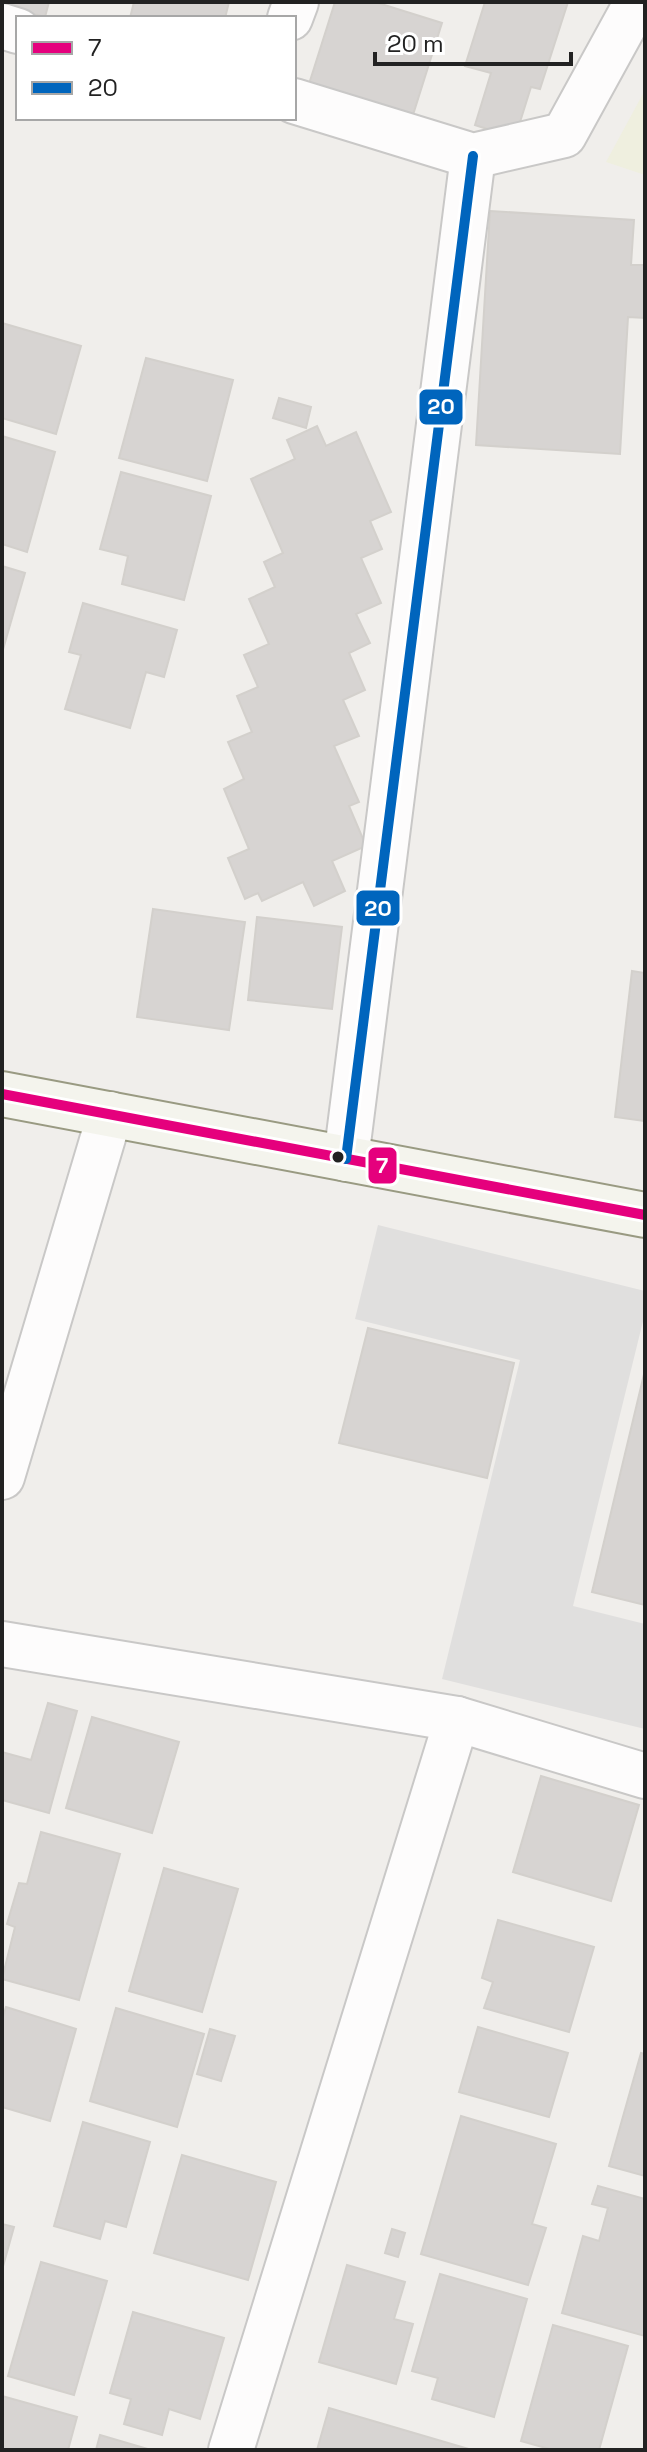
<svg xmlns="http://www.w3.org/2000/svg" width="647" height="2452" viewBox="0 0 647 2452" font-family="'Space Grotesk',sans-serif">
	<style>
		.farmland { fill: #efefdf }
		.parking { fill: #e0dfde }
		.building { fill: #d7d4d2; stroke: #d3d0cc; stroke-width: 2 }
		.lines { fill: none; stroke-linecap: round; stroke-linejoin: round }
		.street-casing { stroke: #c9c8c7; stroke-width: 48 }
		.secondary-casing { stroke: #999a82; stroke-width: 48 }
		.street { stroke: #fdfcfc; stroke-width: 44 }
		.secondary { stroke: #f4f4ed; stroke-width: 44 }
		.bus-1-casing { stroke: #fff; stroke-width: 16 }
		.bus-2-casing { stroke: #fff; stroke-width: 16 }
		.bus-1 { stroke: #e5007d; stroke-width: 10 }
		.bus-2 { stroke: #0065bd; stroke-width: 10 }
		.bus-dot { fill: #222; stroke: #fff; stroke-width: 3 }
		.line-badge { stroke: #fff; stroke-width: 3 }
		.badge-label { font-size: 22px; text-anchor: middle; font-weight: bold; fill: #fff }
	</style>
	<rect width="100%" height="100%" fill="#f0eeeb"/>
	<path class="farmland" d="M 645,90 L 645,175 L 606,162 Z"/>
	<path class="parking" d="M 378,1225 L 645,1291 L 645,1313 L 573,1606 L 645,1624 L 645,1729 L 442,1679 L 520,1360 L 355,1319 Z"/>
	<g class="building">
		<path d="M 2,2 L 49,2 L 45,17 L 2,6 Z"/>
		<path d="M 134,2 L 229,2 L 225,18 L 130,18 Z"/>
		<path d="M 335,2 L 375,2 L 442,23 L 412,118 L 309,84 Z"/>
		<path d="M 485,2 L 568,2 L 540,89 L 531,87 L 515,138 L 475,125 L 491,73 L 465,66 Z"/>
		<path d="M 490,211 L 634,220 L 631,265 L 645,265 L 645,318 L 628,317 L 620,454 L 476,445 Z"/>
		<path d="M 2,323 L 81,346 L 56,434 L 2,418 Z"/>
		<path d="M 146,358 L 233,380 L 207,481 L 119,458 Z"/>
		<path d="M 279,398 L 311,407 L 306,428 L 273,418 Z"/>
		<path d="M 317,426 L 326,446 L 356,432 L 391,512 L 370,521 L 382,549 L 361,558 L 381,603 L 356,614 L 370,643 L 349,653 L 365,690 L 343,700 L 359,736 L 334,746 L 359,802 L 349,806 L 366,846 L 332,861 L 345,891 L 314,906 L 303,882 L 262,901 L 258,893 L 245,899 L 228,858 L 249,849 L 224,789 L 244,779 L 228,742 L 252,732 L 237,696 L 258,687 L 244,655 L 269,644 L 249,599 L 275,587 L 264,562 L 283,553 L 251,479 L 295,459 L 287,440 Z"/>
		<path d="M 2,436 L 55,452 L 27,552 L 2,544 Z"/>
		<path d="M 121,472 L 211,496 L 184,600 L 122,584 L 128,556 L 100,549 Z"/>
		<path d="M 2,566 L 25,573 L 2,653 Z"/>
		<path d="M 83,603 L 177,630 L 164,677 L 146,672 L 130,728 L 65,709 L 81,655 L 69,652 Z"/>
		<path d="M 153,909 L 245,922 L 229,1030 L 137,1017 Z"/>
		<path d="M 257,917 L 342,927 L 332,1009 L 248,1000 Z"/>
		<path d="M 632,971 L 645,973 L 645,1121 L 615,1117 Z"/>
		<path d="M 368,1328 L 514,1363 L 487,1478 L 339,1443 Z"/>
		<path d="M 645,1370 L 645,1605 L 592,1592 Z"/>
		<path d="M 48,1703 L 77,1711 L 49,1813 L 2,1800 L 2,1752 L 31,1760 Z"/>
		<path d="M 92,1717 L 179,1742 L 152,1833 L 66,1808 Z"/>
		<path d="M 541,1776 L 639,1805 L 611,1901 L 513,1872 Z"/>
		<path d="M 41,1832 L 120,1854 L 79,2000 L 2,1979 L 15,1927 L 7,1924 L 19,1883 L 27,1884 Z"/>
		<path d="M 164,1868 L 238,1889 L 202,2012 L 129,1991 Z"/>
		<path d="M 498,1920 L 594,1947 L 569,2032 L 484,2008 L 493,1982 L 482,1978 Z"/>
		<path d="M 6,2007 L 76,2029 L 50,2121 L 2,2107 L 2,2020 Z"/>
		<path d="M 116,2008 L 204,2034 L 177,2127 L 90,2101 Z"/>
		<path d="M 478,2027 L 568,2053 L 549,2117 L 459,2092 Z"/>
		<path d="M 210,2029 L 235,2036 L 221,2081 L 197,2074 Z"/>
		<path d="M 641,2053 L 645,2054 L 645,2176 L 609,2166 Z"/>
		<path d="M 461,2116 L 556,2144 L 532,2224 L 546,2228 L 528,2285 L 421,2254 Z"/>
		<path d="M 83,2122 L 150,2142 L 126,2227 L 105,2221 L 100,2239 L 54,2226 Z"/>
		<path d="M 182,2155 L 276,2182 L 248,2280 L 154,2253 Z"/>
		<path d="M 598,2186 L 645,2199 L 645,2336 L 562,2313 L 583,2236 L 599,2241 L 608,2208 L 592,2204 Z"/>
		<path d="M 2,2224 L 14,2227 L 2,2270 Z"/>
		<path d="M 392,2229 L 405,2233 L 398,2257 L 385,2253 Z"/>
		<path d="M 41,2262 L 107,2281 L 74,2395 L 8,2376 Z"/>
		<path d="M 347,2265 L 405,2282 L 394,2319 L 413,2324 L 396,2384 L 319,2362 Z"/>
		<path d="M 440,2274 L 527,2299 L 494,2417 L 432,2399 L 438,2378 L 412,2371 Z"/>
		<path d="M 133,2312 L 224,2338 L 200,2419 L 169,2409 L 162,2435 L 124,2424 L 131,2399 L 110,2393 Z"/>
		<path d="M 553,2325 L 628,2346 L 599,2450 L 553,2450 L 521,2441 Z"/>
		<path d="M 2,2396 L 77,2417 L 68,2450 L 2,2450 Z"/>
		<path d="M 329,2408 L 472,2450 L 317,2450 Z"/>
		<path d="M 100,2435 L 151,2450 L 96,2450 Z"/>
	</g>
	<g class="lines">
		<g class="street-casing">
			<g id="street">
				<path d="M 290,18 L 296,2"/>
				<path d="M 2,26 L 18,31"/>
				<path d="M 294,101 L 473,156 L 564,135 L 637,2"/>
				<path d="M 346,1159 L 473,156"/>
				<path d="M 2,1477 L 110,1114"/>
				<path d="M 2,1644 L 457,1719 L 645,1776"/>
				<path d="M 231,2450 L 457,1719"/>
			</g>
		</g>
		<g class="secondary-casing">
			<path id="secondary" d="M 2,1094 L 645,1215"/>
		</g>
		<use href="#street" class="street"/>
		<use href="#secondary" class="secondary"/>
		<g class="bus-1-casing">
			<path id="bus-1" d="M 2,1094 L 645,1215"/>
		</g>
		<g class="bus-2-casing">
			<path id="bus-2" d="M 346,1159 L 473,156"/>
		</g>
		<use href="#bus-1" class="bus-1"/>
		<use href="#bus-2" class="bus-2"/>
	</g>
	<circle class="bus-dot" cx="338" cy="1157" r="7"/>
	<g class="line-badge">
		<rect x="418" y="388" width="46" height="38" rx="8" fill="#0065bd"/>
		<rect x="355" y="889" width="46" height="38" rx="8" fill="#0065bd"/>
		<rect x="367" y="1146" width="31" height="39" rx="8" fill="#e5007d"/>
	</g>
	<g class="badge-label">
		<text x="441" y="414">20</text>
		<text x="378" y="916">20</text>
		<text x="382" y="1173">7</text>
	</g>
	<rect width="647" height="2452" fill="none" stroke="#222222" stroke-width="8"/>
	<rect x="16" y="16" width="280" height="104" fill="#ffffff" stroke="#a7a7a7" stroke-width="2"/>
	<rect x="32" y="42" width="40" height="12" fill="#e5007d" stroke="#a7a7a7" stroke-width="2"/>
	<text x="88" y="56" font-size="24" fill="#222222">7</text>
	<rect x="32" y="82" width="40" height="12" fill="#0065bd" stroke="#a7a7a7" stroke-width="2"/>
	<text x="88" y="96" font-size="24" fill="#222222">20</text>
	<path d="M375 52v12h196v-12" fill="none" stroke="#222222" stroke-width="4"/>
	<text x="387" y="52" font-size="24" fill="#222222" stroke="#ffffff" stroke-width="6" paint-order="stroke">20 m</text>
</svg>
